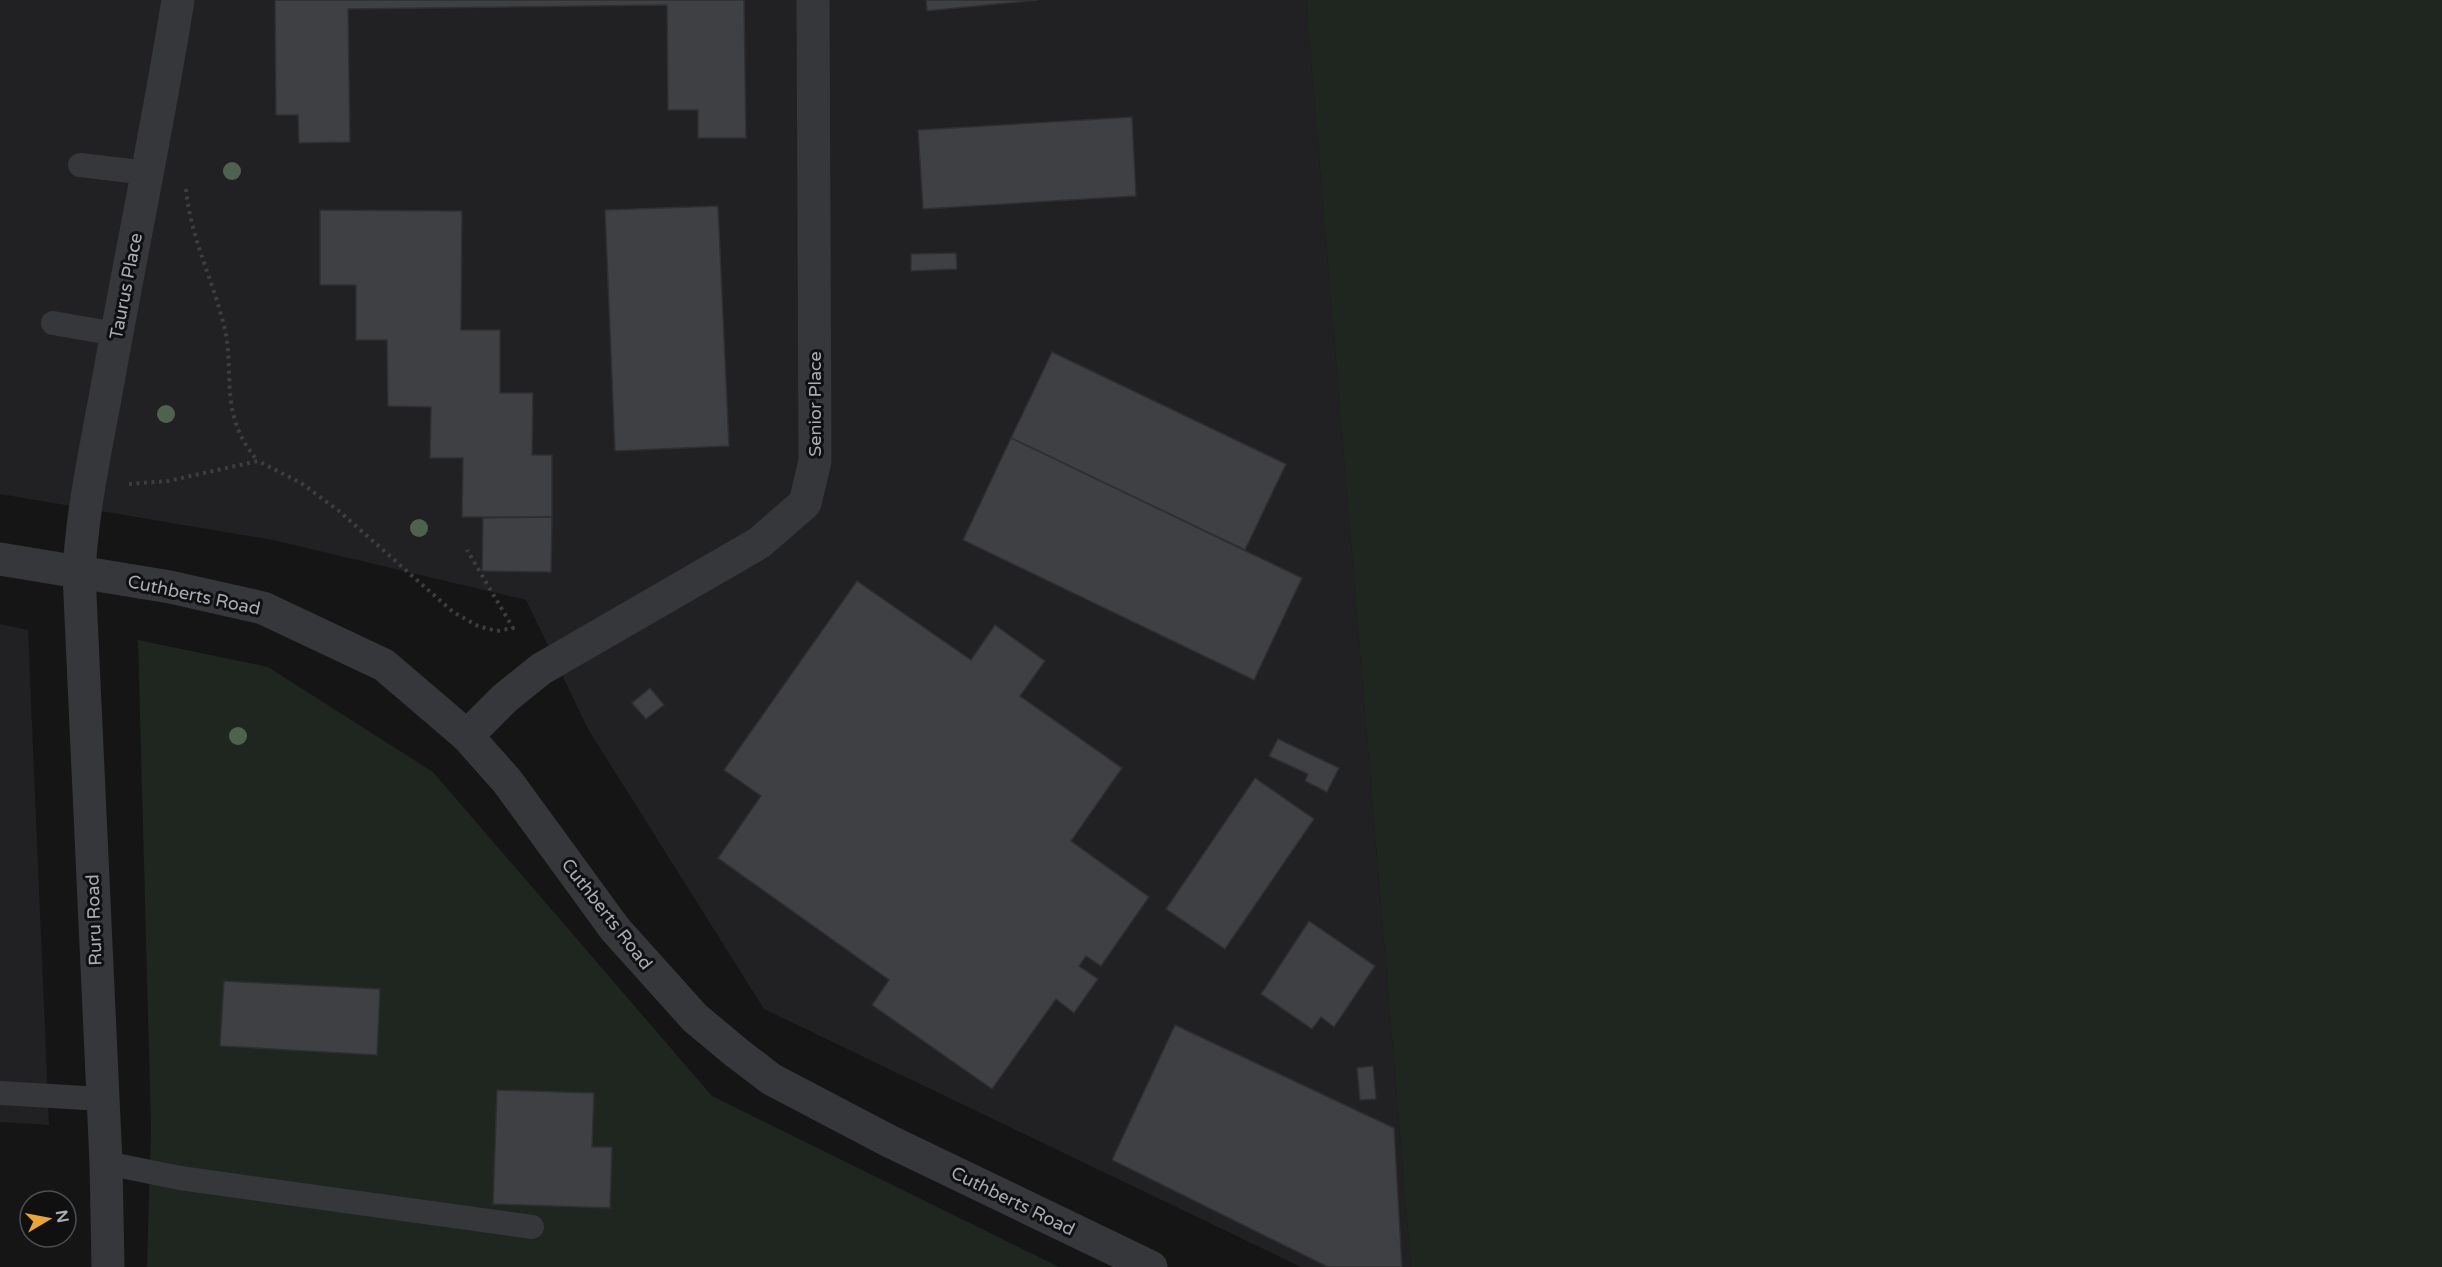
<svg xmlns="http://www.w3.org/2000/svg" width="2442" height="1267" viewBox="0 0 2442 1267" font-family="'Varela Round',sans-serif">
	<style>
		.built { fill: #212123 }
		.green { fill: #1f261f }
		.building { fill: #3f4043; stroke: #2f2f32; stroke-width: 1.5 }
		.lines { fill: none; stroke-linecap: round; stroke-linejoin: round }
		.path { stroke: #3c3e42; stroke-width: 4; stroke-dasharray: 3 4.5; stroke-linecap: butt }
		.service { stroke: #36373b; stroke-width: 24 }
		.minor { stroke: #36373b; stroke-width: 33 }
		.tertiary { stroke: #36373b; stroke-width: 33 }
		.tree { fill: #4f6250 }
		.labels { text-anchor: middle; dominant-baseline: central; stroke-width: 6; stroke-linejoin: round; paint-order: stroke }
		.street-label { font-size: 18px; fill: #a7adb6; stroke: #101011 }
	</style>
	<rect width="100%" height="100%" fill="#151516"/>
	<g class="built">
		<path d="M 0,0 L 1306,0 L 1411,1267 L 1301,1267 L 764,1009 L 588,729 L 526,600 L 273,540 L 0,494 Z"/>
		<path d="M 0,624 L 28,630 L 49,1125 L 0,1122 Z"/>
	</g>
	<g class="green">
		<path d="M 1306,0 L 2442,0 L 2442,1267 L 1411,1267 Z"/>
		<path d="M 138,640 L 268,667 L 433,772 L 712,1096 L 1059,1267 L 147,1267 L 151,1126 Z"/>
	</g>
	<g class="building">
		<path d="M 275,0 L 744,0 L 746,138 L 698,138 L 698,110 L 668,110 L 667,5 L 348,9 L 350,142 L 299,143 L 298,115 L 276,115 Z"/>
		<path d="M 926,0 L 1038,0 L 927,11 Z"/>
		<path d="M 1132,117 L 1136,196 L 923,209 L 918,130 Z"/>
		<path d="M 718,206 L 729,446 L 615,451 L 605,210 Z"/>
		<path d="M 320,210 L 462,211 L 461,330 L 500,330 L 500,393 L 533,393 L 532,455 L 552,455 L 552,517 L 462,517 L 463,458 L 430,458 L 431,407 L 388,406 L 387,340 L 356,340 L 356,285 L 320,285 Z"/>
		<path d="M 956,253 L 957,269 L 911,271 L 911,254 Z"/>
		<path d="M 1052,352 L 1286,464 L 1245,550 L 1011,438 Z"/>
		<path d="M 1011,438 L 1302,578 L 1254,680 L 963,540 Z"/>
		<path d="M 552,517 L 551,572 L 482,571 L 483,518 Z"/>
		<path d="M 857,581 L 971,660 L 995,625 L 1045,661 L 1020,696 L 1122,768 L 1071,841 L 1149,897 L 1101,966 L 1086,956 L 1079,966 L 1098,979 L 1074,1013 L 1056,999 L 992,1089 L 872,1005 L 889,980 L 718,858 L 761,796 L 724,770 Z"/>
		<path d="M 650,688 L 664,705 L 646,719 L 632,703 Z"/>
		<path d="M 1278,739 L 1339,768 L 1327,792 L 1305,781 L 1308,774 L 1269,756 Z"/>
		<path d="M 1255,778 L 1314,819 L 1225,949 L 1166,909 Z"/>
		<path d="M 1309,921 L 1375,966 L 1334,1027 L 1321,1017 L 1312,1029 L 1261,994 Z"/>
		<path d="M 224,981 L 380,989 L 377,1055 L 220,1046 Z"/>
		<path d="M 1175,1025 L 1394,1128 L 1402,1267 L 1328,1267 L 1112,1160 Z"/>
		<path d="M 1373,1066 L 1376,1099 L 1360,1100 L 1357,1068 Z"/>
		<path d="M 497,1090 L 594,1093 L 592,1147 L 612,1147 L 610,1208 L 493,1204 Z"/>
	</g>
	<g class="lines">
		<g class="path">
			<path d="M 186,189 C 190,236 213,280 224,326 C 232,356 226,388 234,417 C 239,435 246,447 258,461"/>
			<path d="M 129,484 L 168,481 L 258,461 L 301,483 L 339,511 L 453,612 L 478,626 L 497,631 L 513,628 L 467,550"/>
		</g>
		<g class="service">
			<path d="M 80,165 L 148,173"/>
			<path d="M 53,323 L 116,334"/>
			<path d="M 0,1093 L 102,1099"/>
			<path d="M 106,1163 L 180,1178 L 532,1227"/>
		</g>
		<g class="minor">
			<path d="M 467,736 L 505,698 L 541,669 L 759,543 L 805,503 L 815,461 L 813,0"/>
			<path d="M 108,1267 L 106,1163 L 79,573 C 82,512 95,453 106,393 C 129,262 157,132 178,0"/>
		</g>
		<path class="tertiary" d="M 0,559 L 170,587 L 263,608 L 384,665 L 467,736 L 507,781 L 615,929 L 695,1018 L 737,1053 L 771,1079 L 889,1141 L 1151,1267"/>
	</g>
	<g class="tree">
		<circle cx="232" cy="171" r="9"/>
		<circle cx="166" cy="414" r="9"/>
		<circle cx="419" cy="528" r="9"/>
		<circle cx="238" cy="736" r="9"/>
	</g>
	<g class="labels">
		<g class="street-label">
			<text transform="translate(126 286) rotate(-79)">Taurus Place</text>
			<text transform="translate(815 404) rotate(-90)">Senior Place</text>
			<text transform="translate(194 595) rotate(12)">Cuthberts Road</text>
			<text transform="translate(607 914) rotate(52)">Cuthberts Road</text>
			<text transform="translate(94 920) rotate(-92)">Ruru Road</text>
			<text transform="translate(1013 1201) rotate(26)">Cuthberts Road</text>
		</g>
	</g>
	<g transform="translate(48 1219) rotate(80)"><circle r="28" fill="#101011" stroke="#4c4f53" stroke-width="1.5"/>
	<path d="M0-4.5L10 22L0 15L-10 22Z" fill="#eba438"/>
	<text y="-9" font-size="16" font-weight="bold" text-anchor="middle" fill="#a7adb6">N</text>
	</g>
</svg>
